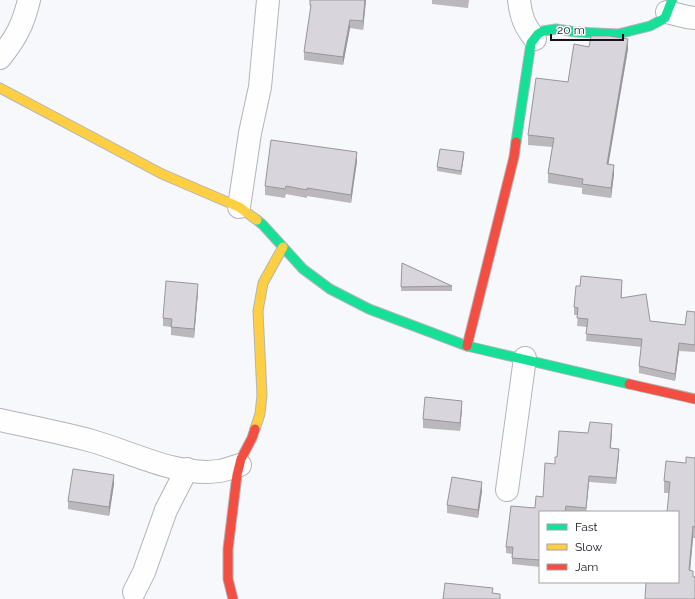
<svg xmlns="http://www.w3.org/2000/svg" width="695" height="599" viewBox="0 0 695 599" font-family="Raleway,sans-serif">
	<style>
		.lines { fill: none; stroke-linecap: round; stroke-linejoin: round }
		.street-casing { stroke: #b2b4b9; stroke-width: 24 }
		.fast-casing { stroke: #b2b4b9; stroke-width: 11 }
		.slow-casing { stroke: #b2b4b9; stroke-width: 11 }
		.jam-casing { stroke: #b2b4b9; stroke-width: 11 }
		.street { stroke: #fefefe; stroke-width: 22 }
		.fast { stroke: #16e098; stroke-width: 9 }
		.slow { stroke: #ffcf43; stroke-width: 9 }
		.jam { stroke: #f24e42; stroke-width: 9 }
		.wall { fill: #bab8bd }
		.shaded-wall { fill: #97969a }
		.building { fill: #d8d6dc; stroke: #97969a }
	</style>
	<rect width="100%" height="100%" fill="#f7f8fb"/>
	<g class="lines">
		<g class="street-casing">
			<g id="street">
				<path d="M 519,0 C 521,17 524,25 535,39"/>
				<path d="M 667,12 L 687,17 L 695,18"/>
				<path d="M 0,58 C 16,38 23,25 29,0"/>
				<path d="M 239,207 L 250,133 L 260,87 L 268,0"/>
				<path d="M 0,420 C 31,427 62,433 92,441 C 131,452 178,477 219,471 C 226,470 233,467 240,465"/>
				<path d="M 507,490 L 525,358"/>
				<path d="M 134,592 L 144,572 L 166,510 L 187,469"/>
			</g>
		</g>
		<g class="fast-casing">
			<g id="fast">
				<path d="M 516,142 L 531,43 L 538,34 L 543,31 L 556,29 L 576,32 L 618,34 L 650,26 L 665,18 L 672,0"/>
				<path d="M 257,220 L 263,225 L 303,269 L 330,289 L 369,309 L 467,346 L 629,384"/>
			</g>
		</g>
		<g class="slow-casing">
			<g id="slow">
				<path d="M 0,88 L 162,174 L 239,207 L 257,220"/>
				<path d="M 255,429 L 260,414 L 262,395 L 258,311 L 263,283 L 283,247"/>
			</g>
		</g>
		<g class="jam-casing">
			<g id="jam">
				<path d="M 467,346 L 514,157 L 516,142"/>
				<path d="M 629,384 L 695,399"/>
				<path d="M 233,599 L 228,579 L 228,549 L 237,475 L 241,459 L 252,438 L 255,429"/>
			</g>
		</g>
		<use href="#street" class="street"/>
		<use href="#fast" class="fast"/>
		<use href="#slow" class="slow"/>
		<use href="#jam" class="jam"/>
	</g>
	<g class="wall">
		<path d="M 366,0 L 363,30 L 350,28 L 343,65 L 304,60 L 304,52 L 310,13 L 310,5 Z"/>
		<path d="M 432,0 L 469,0 L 468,8 L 432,4 Z"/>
		<path d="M 589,47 L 628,49 L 608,164 L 614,174 L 611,198 L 582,194 L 582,188 L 548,183 L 548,173 L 552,147 L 528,145 L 528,135 L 568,82 Z"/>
		<path d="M 464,156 L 461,175 L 437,171 L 437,167 Z"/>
		<path d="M 357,161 L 351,203 L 307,196 L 307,198 L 286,194 L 285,198 L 265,195 L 265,186 Z"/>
		<path d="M 402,263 L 452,286 L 452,291 L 401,291 Z"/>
		<path d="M 622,288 L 621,298 L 650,321 L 685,325 L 695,312 L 695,352 L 679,351 L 675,381 L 639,373 L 639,366 L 642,347 L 586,341 L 587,327 L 577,326 L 578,315 L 574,315 L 574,307 Z"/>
		<path d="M 198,292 L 194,338 L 171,335 L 171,327 L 163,326 L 163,318 Z"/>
		<path d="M 462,409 L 460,431 L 423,428 L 423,419 Z"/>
		<path d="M 612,431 L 611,448 L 619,455 L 616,484 L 589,482 L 586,512 L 540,512 L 540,567 L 512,564 L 512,554 L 506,553 L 506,547 L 535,508 L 543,497 L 557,457 L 588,433 Z"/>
		<path d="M 695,458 L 695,538 L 693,538 L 690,570 L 678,582 L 669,493 L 664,493 L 664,481 Z"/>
		<path d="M 114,484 L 109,516 L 68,509 L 68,501 Z"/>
		<path d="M 482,491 L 478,518 L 447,513 L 447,505 Z"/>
	</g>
	<g class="shaded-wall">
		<path d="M 365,0 L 366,0 L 363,30 L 363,21 Z"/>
		<path d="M 350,20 L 350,28 L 343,65 L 343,57 Z"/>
		<path d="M 628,39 L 628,49 L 607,173 L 607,164 Z"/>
		<path d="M 357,152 L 357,161 L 351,203 L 351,195 Z"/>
		<path d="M 464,152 L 464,156 L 461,175 L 461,171 Z"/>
		<path d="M 614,165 L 614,174 L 611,198 L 611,188 Z"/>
		<path d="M 622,280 L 622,288 L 621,305 L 621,298 Z"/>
		<path d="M 198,284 L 198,292 L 194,338 L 194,329 Z"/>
		<path d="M 679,343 L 679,351 L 675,381 L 675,374 Z"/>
		<path d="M 462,401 L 462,409 L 460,431 L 460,423 Z"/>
		<path d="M 612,424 L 612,431 L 610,454 L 610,448 Z"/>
		<path d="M 619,449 L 619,455 L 616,484 L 616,478 Z"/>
		<path d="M 114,475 L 114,484 L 109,516 L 109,507 Z"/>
		<path d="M 589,476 L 589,482 L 586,512 L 586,508 Z"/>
		<path d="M 482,482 L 482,491 L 478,518 L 478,510 Z"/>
		<path d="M 693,526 L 693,538 L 689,582 L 689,570 Z"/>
	</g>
	<g class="building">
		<path d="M 310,0 L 365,0 L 363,21 L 350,20 L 343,57 L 304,52 L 311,5 L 310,5 Z"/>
		<path d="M 591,36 L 609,36 L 628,39 L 607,164 L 614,165 L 611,188 L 582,184 L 583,179 L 548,173 L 554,138 L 528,135 L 536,78 L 568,82 L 574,44 L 589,47 Z"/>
		<path d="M 271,140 L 357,152 L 351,195 L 307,188 L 307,190 L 286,186 L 285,189 L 265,186 Z"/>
		<path d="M 440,149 L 464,152 L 461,171 L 437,167 Z"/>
		<path d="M 402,263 L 452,286 L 401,287 Z"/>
		<path d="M 581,276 L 622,280 L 621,298 L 646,294 L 650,321 L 685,325 L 687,311 L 695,312 L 695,345 L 679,343 L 675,374 L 639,366 L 642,339 L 586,334 L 588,319 L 577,318 L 578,308 L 574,307 L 576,286 L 580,286 Z"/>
		<path d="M 166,281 L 198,284 L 194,329 L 171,327 L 172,319 L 163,318 Z"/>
		<path d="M 425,397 L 462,401 L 460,423 L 423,419 Z"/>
		<path d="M 590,422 L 612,424 L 610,448 L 619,449 L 616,478 L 589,476 L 586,508 L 566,506 L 565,512 L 540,512 L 540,560 L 512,558 L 513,547 L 506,547 L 511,506 L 535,508 L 536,496 L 543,497 L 545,463 L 555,464 L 555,457 L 557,457 L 559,431 L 588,433 Z"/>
		<path d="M 686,457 L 695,458 L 695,527 L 693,526 L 689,570 L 693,571 L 693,577 L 695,577 L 695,599 L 645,599 L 646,582 L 678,582 L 678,512 L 667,512 L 670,482 L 664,481 L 666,461 L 686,463 Z"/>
		<path d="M 73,469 L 114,475 L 109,507 L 68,501 Z"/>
		<path d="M 452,477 L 482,482 L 478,510 L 447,505 Z"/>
		<path d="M 445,583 L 493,588 L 492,593 L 500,594 L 500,599 L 443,599 Z"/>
	</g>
	<rect x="539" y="511" width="140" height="72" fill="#ffffff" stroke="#a0a1a4"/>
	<rect x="547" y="524" width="20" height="6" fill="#16e098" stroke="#a0a1a4"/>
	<text x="575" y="531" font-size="12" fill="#11141b">Fast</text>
	<rect x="547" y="544" width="20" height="6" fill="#ffcf43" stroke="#a0a1a4"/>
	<text x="575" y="551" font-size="12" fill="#11141b">Slow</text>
	<rect x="547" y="564" width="20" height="6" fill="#f24e42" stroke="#a0a1a4"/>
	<text x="575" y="571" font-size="12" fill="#11141b">Jam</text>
	<path d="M551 34v6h72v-6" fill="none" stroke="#11141b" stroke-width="2"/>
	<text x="557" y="34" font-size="12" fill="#11141b" stroke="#ffffff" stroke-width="3" paint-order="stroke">20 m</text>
</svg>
